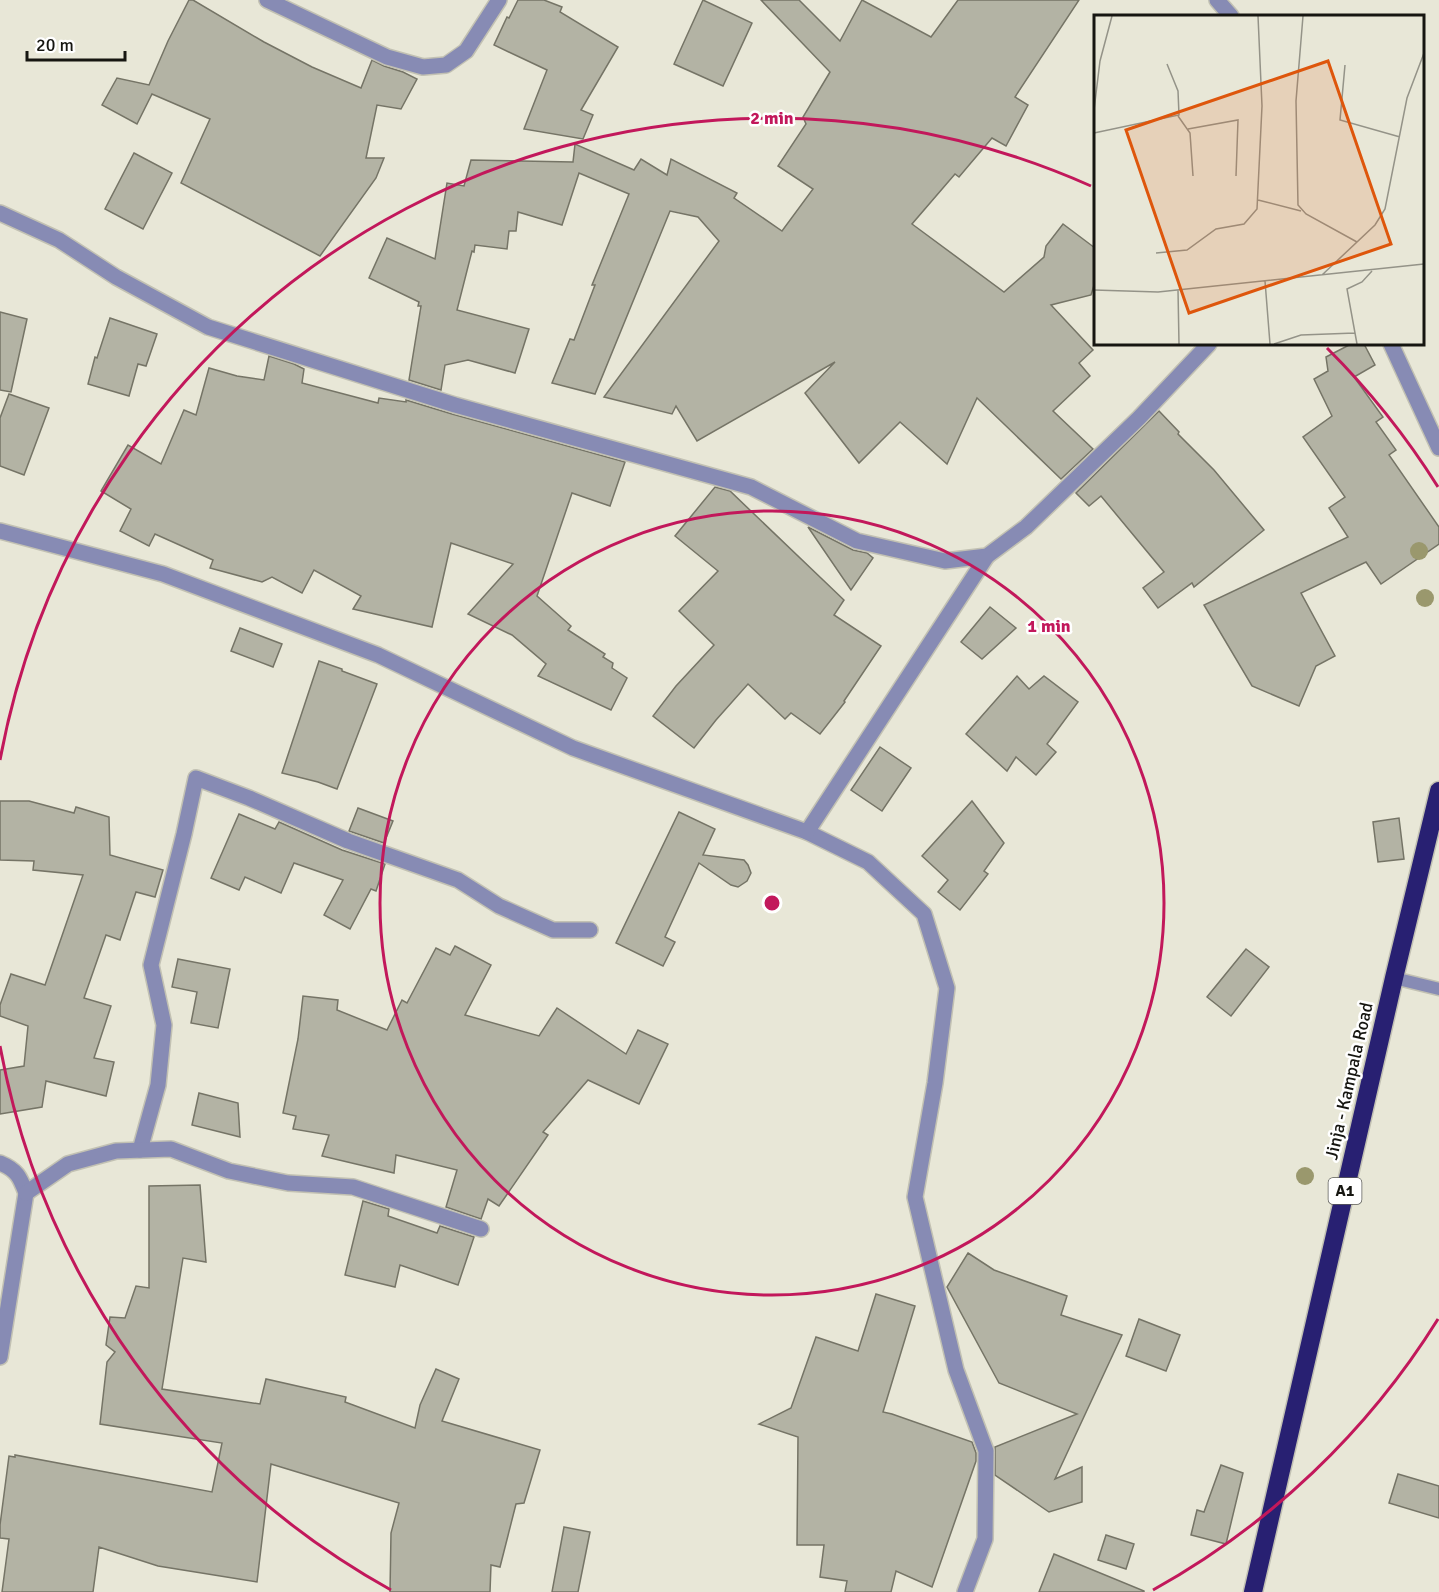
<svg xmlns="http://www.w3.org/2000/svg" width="1439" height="1592" viewBox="0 0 1439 1592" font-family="Signika,sans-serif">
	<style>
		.building { fill: #b3b3a4; stroke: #757466; stroke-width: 1.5 }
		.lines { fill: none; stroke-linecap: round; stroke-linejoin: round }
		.lane-casing { stroke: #c2c1b3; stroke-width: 15 }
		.street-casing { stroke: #c2c1b3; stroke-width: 18 }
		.highway-casing { stroke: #c2c1b3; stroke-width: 21 }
		.lane { stroke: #878bb4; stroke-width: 12 }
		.street { stroke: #878bb4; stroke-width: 15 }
		.highway { stroke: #282072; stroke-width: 18 }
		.tree { fill: #9a986d }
		.ring { fill: none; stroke: #c2185b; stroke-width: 3 }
		.labels { text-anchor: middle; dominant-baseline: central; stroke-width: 5; stroke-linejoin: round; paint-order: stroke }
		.shield { fill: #fff; stroke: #5c5c58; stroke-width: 1.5 }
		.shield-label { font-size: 16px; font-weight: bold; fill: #161611 }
		.street-label { font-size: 18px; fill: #161611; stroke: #fff }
		.inset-road { fill: none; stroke: #949388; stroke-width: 1.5 }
		.view { fill: #de560c; fill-opacity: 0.15; stroke: #de560c; stroke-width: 3 }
		.inset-edge { fill: none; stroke: #161611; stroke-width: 3 }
		.centre { fill: #c2185b; stroke: #fff; stroke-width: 3 }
		.ring-label { font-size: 18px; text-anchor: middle; font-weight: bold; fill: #c2185b; stroke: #fff; stroke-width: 5; stroke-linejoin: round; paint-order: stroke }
	</style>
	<rect width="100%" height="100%" fill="#e8e7d7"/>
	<g class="building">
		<path d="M 189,0 L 193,0 L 264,42 L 312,67 L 361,88 L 372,60 L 384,66 L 403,72 L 417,79 L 401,109 L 377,105 L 366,158 L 384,158 L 376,178 L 320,256 L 181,183 L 210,119 L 152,94 L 137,124 L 102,105 L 117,78 L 149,85 L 168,41 Z"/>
		<path d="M 518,0 L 544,0 L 562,7 L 560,12 L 618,47 L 581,110 L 593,115 L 583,139 L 524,129 L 547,70 L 494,45 L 507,17 L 509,18 Z"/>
		<path d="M 703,0 L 752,23 L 723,86 L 674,64 Z"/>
		<path d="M 761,0 L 799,0 L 840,41 L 862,0 L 931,37 L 958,0 L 1079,0 L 1015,97 L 1028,105 L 1006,146 L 992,138 L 959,177 L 955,174 L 912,224 L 1004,292 L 1044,257 L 1046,246 L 1063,224 L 1095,248 L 1095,282 L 1091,295 L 1051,305 L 1093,350 L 1079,363 L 1090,376 L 1053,411 L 1093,449 L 1061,479 L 977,398 L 947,464 L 900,422 L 859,463 L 805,393 L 835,362 L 697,441 L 676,406 L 672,414 L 604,397 L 719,241 L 698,217 L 670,211 L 595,394 L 552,383 L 570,339 L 574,340 L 595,285 L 592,285 L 629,194 L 579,173 L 562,225 L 518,212 L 516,231 L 509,231 L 507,249 L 475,245 L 474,252 L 472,251 L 457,310 L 529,329 L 515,373 L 468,360 L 445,365 L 441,390 L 409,380 L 421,306 L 418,306 L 419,302 L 369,278 L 387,238 L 435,259 L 447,183 L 464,186 L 471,160 L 573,162 L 575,144 L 634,170 L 641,159 L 667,175 L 671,159 L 737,193 L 734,198 L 782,231 L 813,189 L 778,166 L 806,124 L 803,117 L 830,72 Z"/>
		<path d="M 134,153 L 172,173 L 143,229 L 105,209 Z"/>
		<path d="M 0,312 L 27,319 L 11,392 L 0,390 Z"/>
		<path d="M 110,318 L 157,334 L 146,366 L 138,364 L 129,396 L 88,384 L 95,357 L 97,358 Z"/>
		<path d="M 1351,344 L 1364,344 L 1375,365 L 1354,377 L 1383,417 L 1376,422 L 1396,450 L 1389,455 L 1439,527 L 1439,544 L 1381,584 L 1366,562 L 1301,593 L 1335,656 L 1316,666 L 1299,706 L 1252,686 L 1204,605 L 1348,537 L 1329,508 L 1345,497 L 1303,437 L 1332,416 L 1314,379 L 1328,371 L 1326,357 Z"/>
		<path d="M 269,356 L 294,364 L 304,369 L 302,383 L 378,403 L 379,398 L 406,402 L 406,400 L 452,414 L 625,462 L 610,506 L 572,493 L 537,596 L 571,626 L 568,630 L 605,654 L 603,657 L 613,663 L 612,668 L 627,678 L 611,710 L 538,676 L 546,664 L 512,635 L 468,614 L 513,564 L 451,543 L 432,627 L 353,609 L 361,596 L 314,570 L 302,593 L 272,577 L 262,582 L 210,568 L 213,560 L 155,534 L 149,546 L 120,531 L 131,509 L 101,491 L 128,445 L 161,464 L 184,410 L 196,415 L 209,368 L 237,376 L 264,380 Z"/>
		<path d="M 9,394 L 49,408 L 24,475 L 0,466 L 0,418 Z"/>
		<path d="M 1159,411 L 1179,432 L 1178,434 L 1214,470 L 1264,530 L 1194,587 L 1192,583 L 1158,608 L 1143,588 L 1164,572 L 1101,496 L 1089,506 L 1076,493 Z"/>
		<path d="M 715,487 L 730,491 L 844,600 L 834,615 L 881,646 L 844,701 L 845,702 L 820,734 L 791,713 L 785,719 L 748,684 L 716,720 L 694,748 L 653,716 L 676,686 L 714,645 L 679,611 L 718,571 L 675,536 Z"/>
		<path d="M 808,527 L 853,550 L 867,553 L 873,558 L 851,590 Z"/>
		<path d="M 990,607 L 1016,628 L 982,659 L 961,642 Z"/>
		<path d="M 240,628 L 282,644 L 273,667 L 231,651 Z"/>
		<path d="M 319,661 L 342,669 L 342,671 L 377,684 L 337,789 L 318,782 L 282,773 Z"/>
		<path d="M 1017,676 L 1029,689 L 1044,676 L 1078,702 L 1047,744 L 1056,752 L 1036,775 L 1016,757 L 1007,771 L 966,734 Z"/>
		<path d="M 880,747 L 911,768 L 882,811 L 851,790 Z"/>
		<path d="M 0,801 L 29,801 L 74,813 L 76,807 L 109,817 L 110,855 L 163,870 L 155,897 L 136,892 L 120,940 L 106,935 L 84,998 L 111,1006 L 94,1058 L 114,1062 L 106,1096 L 46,1081 L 42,1107 L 0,1114 L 0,1070 L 24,1066 L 28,1026 L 0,1016 L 0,1005 L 11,974 L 45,985 L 83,875 L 33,870 L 34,861 L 0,860 Z"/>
		<path d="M 972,801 L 1004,843 L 984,871 L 988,874 L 960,910 L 938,892 L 948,880 L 922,856 Z"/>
		<path d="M 358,808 L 393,821 L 384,843 L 349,831 Z"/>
		<path d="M 679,812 L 715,829 L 703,855 L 744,860 L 748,865 L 751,873 L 747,881 L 738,887 L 731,885 L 699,863 L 665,937 L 675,942 L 663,966 L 616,943 Z"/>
		<path d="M 239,814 L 275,829 L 279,822 L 342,850 L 385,864 L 376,891 L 371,889 L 350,929 L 324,915 L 343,880 L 294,863 L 281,893 L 245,877 L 239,890 L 211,878 Z"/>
		<path d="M 1399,818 L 1404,859 L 1378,862 L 1373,822 Z"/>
		<path d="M 455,946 L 491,965 L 465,1015 L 539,1036 L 557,1008 L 626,1054 L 638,1030 L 668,1044 L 639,1104 L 588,1080 L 543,1132 L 548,1135 L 499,1206 L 488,1199 L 481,1219 L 446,1207 L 457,1170 L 396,1155 L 394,1173 L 322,1156 L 329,1135 L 293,1129 L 296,1116 L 283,1113 L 298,1039 L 303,996 L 338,1000 L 337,1010 L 387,1030 L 402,1000 L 407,1003 L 436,948 L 450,955 Z"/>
		<path d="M 1246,949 L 1269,967 L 1231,1016 L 1207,997 Z"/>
		<path d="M 178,959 L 230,969 L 218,1028 L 191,1023 L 197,992 L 172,987 Z"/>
		<path d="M 199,1093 L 238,1103 L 240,1137 L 192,1125 Z"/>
		<path d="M 200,1185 L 206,1262 L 183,1258 L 162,1389 L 260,1404 L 266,1379 L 346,1397 L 345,1402 L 415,1428 L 420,1405 L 436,1369 L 459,1379 L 442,1421 L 540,1450 L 524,1503 L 516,1504 L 500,1567 L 491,1565 L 490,1592 L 390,1592 L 391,1533 L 399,1503 L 271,1464 L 257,1582 L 158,1566 L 99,1547 L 93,1592 L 2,1592 L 9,1539 L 0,1538 L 0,1525 L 9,1456 L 15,1457 L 15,1455 L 212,1492 L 222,1443 L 100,1424 L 107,1362 L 115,1352 L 106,1345 L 110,1317 L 125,1318 L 136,1286 L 149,1288 L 149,1186 Z"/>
		<path d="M 363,1201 L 389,1209 L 388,1216 L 437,1233 L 440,1226 L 474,1237 L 458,1285 L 400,1265 L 395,1287 L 345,1275 Z"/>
		<path d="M 968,1253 L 994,1270 L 1067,1296 L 1061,1315 L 1122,1335 L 1055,1479 L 1082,1467 L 1082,1502 L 1049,1512 L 995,1475 L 995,1447 L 1077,1414 L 999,1383 L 947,1287 Z"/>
		<path d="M 876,1294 L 915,1306 L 883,1412 L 892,1414 L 972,1442 L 976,1453 L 976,1461 L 932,1587 L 896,1571 L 891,1592 L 845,1592 L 847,1581 L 820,1577 L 824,1545 L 797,1545 L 798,1437 L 759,1424 L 791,1408 L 816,1337 L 858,1351 Z"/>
		<path d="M 1139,1319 L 1180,1335 L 1166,1371 L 1126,1356 Z"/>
		<path d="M 1221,1465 L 1243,1473 L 1226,1544 L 1191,1535 L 1197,1510 L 1204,1512 Z"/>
		<path d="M 1398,1474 L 1439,1486 L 1439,1518 L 1389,1503 Z"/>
		<path d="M 564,1527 L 590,1532 L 578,1592 L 552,1592 Z"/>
		<path d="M 1106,1535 L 1134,1544 L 1126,1569 L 1098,1560 Z"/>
		<path d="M 1054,1554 L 1144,1591 L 1144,1592 L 1039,1592 Z"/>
	</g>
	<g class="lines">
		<g class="lane-casing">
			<path id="lane" d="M 1394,978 L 1439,989"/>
		</g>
		<g class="street-casing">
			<g id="street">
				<path d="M 267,0 L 387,57 L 423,67 L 446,65 L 466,51 L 499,0"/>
				<path d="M 1217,0 L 1231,16"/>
				<path d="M 0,213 L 59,240 L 116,277 L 208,327 L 455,405 L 751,487 L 857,541 L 945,561 L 987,556 L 1026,527 L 1139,418 L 1209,344"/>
				<path d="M 1391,344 L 1439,448"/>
				<path d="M 0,531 L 163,574 L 378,655 L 573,748 L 807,832 L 868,862 L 924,914 L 947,988 L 935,1083 L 915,1197 L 956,1370 L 986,1451 L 985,1539 L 965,1592"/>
				<path d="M 807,832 L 987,556"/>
				<path d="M 140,1150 L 158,1085 L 164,1025 L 151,965 L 184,834 L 196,778 L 249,798 L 348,841 L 458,880 L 499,906 L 553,930 L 590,930"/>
				<path d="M 0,1163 C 17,1170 20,1177 26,1193 L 0,1357"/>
				<path d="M 26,1193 L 68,1164 L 116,1151 L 171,1149 L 229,1171 L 288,1183 L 353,1187 L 481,1229"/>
			</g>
		</g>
		<g class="highway-casing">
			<path id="highway" d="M 1253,1592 L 1394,978 L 1439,791"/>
		</g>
		<use href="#lane" class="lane"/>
		<use href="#street" class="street"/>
		<use href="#highway" class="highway"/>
	</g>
	<g class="tree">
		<circle cx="1419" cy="551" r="9"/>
		<circle cx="1425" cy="598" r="9"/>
		<circle cx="1305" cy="1176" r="9"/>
	</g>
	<g class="ring">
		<circle cx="772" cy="903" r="392"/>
		<path d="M1438 1319A785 785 0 0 1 1153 1590M391 1590A785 785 0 0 1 0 1046M0 760A785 785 0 0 1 1091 186M1327 348A785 785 0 0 1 1438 487"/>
	</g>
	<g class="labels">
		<rect class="shield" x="1328.5" y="1178" width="33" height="26" rx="4.5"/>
		<g class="shield-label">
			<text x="1345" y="1191">A1</text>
		</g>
		<g class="street-label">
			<text transform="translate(1349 1081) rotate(-77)">Jinja - Kampala Road</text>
		</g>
	</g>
	<g transform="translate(1094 15)">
		<rect width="330" height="330" fill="#e8e7d7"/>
		<path class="inset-road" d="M 209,1 L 202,86 L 204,190 L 212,199 L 263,227M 251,50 L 246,105 L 306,122M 0,95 L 6,46 L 18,1M 84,101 L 96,118 L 99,161M 94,114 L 144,105 L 142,161M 0,118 L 85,100 L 84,76 L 73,49M 164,185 L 207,196M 62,238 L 93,235 L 122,214 L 150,209 L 163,194 L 168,91 L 164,1M 228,260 L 281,210 L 291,194 L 313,83 L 330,38M 171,266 L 176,329M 0,275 L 64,277 L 330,249M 84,275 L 85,329M 180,329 L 207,320 L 261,318M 263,329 L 253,274 L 268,267 L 278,256"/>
		<path class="view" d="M 234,46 L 297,229 L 95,298 L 32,115 Z"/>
		<rect width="330" height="330" class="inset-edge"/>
	</g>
	<circle cx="772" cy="903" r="9" class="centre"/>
	<g class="ring-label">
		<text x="772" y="124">2 min</text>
		<text x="1049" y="632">1 min</text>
	</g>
	<path d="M27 51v9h98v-9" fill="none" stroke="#161611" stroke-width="3"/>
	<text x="36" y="51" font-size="18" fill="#161611" stroke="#ffffff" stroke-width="4.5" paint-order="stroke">20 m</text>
</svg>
